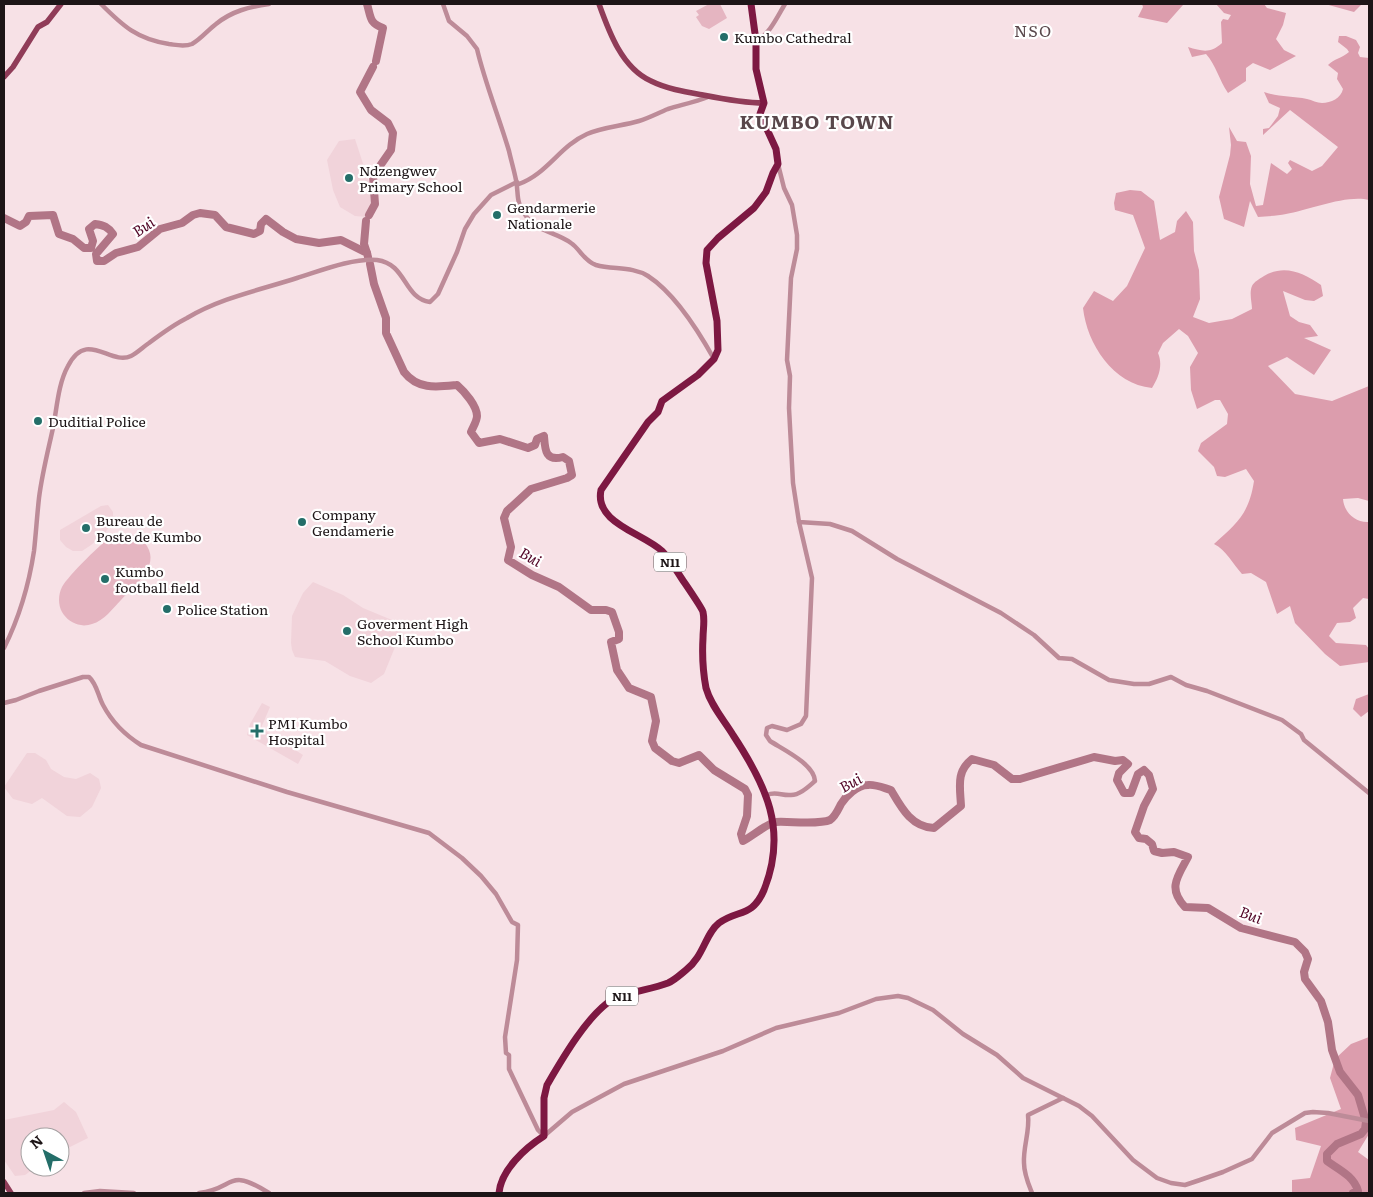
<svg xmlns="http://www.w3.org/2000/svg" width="1373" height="1197" viewBox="0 0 1373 1197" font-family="Literata,serif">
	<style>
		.built { fill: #f1d3da }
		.green { fill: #e5b5c1 }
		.forest { fill: #dc9dad }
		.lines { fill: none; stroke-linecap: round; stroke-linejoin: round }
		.river { stroke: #b17586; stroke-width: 8 }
		.minor { stroke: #bd8b98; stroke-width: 4.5 }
		.major { stroke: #903c58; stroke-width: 5.5 }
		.highway { stroke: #7d1842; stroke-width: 7 }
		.poi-dot { fill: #246e69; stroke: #fff; stroke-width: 2 }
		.labels { text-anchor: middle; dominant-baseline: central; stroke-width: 4.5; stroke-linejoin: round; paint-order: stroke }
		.shield { fill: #fff; stroke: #615b5d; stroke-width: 1 }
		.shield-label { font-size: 12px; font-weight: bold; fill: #1d1517 }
		.poi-label { font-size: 14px; fill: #1d1517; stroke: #fff; text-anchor: start }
		.water-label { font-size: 15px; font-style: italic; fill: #510526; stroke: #fff }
		.quarter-label { font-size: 16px; letter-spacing: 1px; fill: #59474b; stroke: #fff }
		.district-label { font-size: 19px; font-weight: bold; letter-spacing: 1px; fill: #59474b; stroke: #fff }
	</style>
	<rect width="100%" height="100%" fill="#f7e1e6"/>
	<g class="built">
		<path d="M 355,139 L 370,185 L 376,194 L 375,204 L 367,217 L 355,216 L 340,207 L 333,190 L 327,160 L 339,141 Z"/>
		<path d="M 108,505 L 113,512 L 113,521 L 105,533 L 91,545 L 82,551 L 73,551 L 66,547 L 60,540 L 60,530 L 101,506 Z"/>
		<path d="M 313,582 L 343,595 L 363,608 L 404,625 L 384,674 L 371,683 L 350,676 L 325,661 L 295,657 L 292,650 L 291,643 L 292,616 L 303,593 Z"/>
		<path d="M 262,703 L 270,707 L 261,728 L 303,755 L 298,764 L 247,735 L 250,724 Z"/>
		<path d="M 27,753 L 35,753 L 46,760 L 51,769 L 64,777 L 76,779 L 90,773 L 99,779 L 101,788 L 92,807 L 80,817 L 67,816 L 42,798 L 32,804 L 13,799 L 4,787 Z"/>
		<path d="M 64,1102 L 76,1112 L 88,1138 L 60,1152 L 60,1137 L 30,1137 L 30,1167 L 36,1167 L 25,1175 L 15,1176 L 4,1160 L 4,1120 L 54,1110 Z"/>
	</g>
	<g class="green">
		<path d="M 709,4 L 720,4 L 727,18 L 709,29 L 702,26 L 696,17 L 699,15 L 696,11 Z"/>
		<path d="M 125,533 C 135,535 141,537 147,546 C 160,567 134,586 121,600 C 113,608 104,621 92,624 C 89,625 84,626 81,625 C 73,624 66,619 62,612 C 58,605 58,595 62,587 C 68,576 103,541 114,535 C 117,534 121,533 125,533 Z"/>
	</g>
	<g class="forest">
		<path d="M 1142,4 L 1182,4 L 1183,5 L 1167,23 L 1138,17 L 1143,7 Z"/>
		<path d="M 1216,4 L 1264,4 L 1267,8 L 1286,13 L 1283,25 L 1276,39 L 1284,50 L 1296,56 L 1270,70 L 1253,63 L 1246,68 L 1246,81 L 1228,93 C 1219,80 1216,65 1206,54 L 1192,57 L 1188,47 C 1202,51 1210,54 1222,43 L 1221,22 L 1223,19 L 1228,20 L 1231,15 L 1224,13 Z"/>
		<path d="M 1325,4 L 1362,4 L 1354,12 Z"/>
		<path d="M 1339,36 L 1346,36 L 1356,40 L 1360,47 L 1358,53 L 1360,57 L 1369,58 L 1369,200 C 1348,194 1308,210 1286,214 C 1277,216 1267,216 1258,217 L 1250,201 L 1244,227 L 1224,219 L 1219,197 L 1230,155 L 1231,145 L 1229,127 L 1237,141 L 1246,142 L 1251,156 L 1250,184 L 1256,206 L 1263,205 L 1271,163 L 1287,174 L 1292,169 L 1288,163 L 1290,160 L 1312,171 L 1322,166 L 1338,147 L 1290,110 L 1263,135 L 1263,129 L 1269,128 L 1278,116 L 1280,108 L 1269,103 L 1264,92 C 1278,97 1292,96 1307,99 C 1312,100 1317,103 1322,103 C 1331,103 1341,98 1343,89 L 1337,79 L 1338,73 L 1328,65 C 1334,59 1342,58 1349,52 L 1347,49 L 1338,42 Z"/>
		<path d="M 1130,190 L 1141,191 L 1154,201 L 1160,240 L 1175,232 L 1177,221 L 1186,211 L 1193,222 L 1194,251 L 1199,270 L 1200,299 L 1193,317 L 1209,323 L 1232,319 L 1252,309 C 1252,303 1249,293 1252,286 C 1254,282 1259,279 1264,276 C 1285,264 1303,273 1321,285 L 1323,296 L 1314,301 L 1305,300 L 1283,291 L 1290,316 L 1299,322 L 1310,325 L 1318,336 L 1304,338 L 1331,350 L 1314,375 L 1287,357 L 1268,366 L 1295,394 L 1332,401 L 1369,386 L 1369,501 L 1358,498 L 1343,499 C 1344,512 1355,523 1369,522 L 1369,599 L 1363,598 L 1353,608 L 1356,618 L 1350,622 L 1337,623 L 1329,636 L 1336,643 L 1366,645 L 1369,649 L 1369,662 L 1340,666 L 1325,654 L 1295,623 L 1290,606 L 1277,614 L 1266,582 L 1251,573 L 1242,574 C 1233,564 1226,550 1214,544 C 1237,523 1249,514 1254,481 L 1246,469 L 1225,477 L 1217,476 L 1214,467 L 1198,451 L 1201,443 L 1227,424 L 1228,414 L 1220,400 L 1215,400 L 1197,409 L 1191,390 L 1190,367 L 1198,353 L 1188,336 L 1179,329 L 1163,343 L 1158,353 C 1163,365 1159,377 1152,388 C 1113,384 1087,344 1083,308 L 1094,291 L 1113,301 L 1127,286 L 1145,248 L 1133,215 L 1115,210 L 1114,203 L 1116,193 Z"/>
		<path d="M 1369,694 L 1369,711 L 1361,717 L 1353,709 L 1356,699 Z"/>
		<path d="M 1369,1037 L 1369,1134 L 1358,1152 L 1369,1160 L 1369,1193 L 1292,1193 L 1292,1180 L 1310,1178 L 1321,1146 L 1296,1140 L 1295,1128 L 1341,1109 L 1330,1078 L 1335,1059 L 1351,1044 Z"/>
	</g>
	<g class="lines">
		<g class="river">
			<path d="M 367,4 C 371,17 369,23 383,28 L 376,61"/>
			<path d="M 369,215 L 375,204 L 373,176 L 391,150 L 393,133 L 388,123 L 371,110 L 360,92 L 373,67"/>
			<path d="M 4,218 L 20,226 L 26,222 L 29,216 L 53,215 L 59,234 L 73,239 L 84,248 L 91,248 L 93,241 L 89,229 L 95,224 C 104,225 108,227 113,234 L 96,254 L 97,261 L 104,261 L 116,253 L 138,247 L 160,229 L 182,223 L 193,215 L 200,213 L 215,215 L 226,227 L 254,234 L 260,231 L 261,224 L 266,219 L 283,232 L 296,239 L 319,243 L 341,240 L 367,253 L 368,257"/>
			<path d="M 366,221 L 364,244 L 367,253"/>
			<path d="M 370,264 L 374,284 L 386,318 L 386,333 L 404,372 C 418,390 437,387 457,385 C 465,392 477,406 477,416 C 477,421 473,427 471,432 L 479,443 L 500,439 L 528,448 L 535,445 L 537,439 L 544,436 C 545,449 545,462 563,457 L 569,461 L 572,475 L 567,478 L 531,489 L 507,511 L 504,518 L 511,547 L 508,560 L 532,575 L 559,587 L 591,610 L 606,610 L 612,612 L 619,632 L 619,639 L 611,642 L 617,670 L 629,688 L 651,697 L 656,721 L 652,741 L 655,748 L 672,761 L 679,763 L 699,755 L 714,770 L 745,789 L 748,795 L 747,816 L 741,834 L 743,841 C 751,837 769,822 776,822 C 788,821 819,825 830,820 C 835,817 838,810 841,804 C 846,796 857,785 868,785 C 875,784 884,788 891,790 C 901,807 911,827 934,828 L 961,806 C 960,786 956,772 972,759 L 994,765 L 1012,779 L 1020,779 L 1094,757 L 1115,761 L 1123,760 L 1128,764 L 1119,773 L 1117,780 L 1124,793 L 1131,793 L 1138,774 L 1144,770 L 1149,775 L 1153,789 L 1144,806 L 1135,832 L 1139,838 L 1146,839 L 1152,844 L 1154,851 L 1162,853 L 1174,852 L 1188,857 C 1178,876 1167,888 1185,907 L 1208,908 L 1241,928 L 1295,942 L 1305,952 L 1308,959 L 1304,972 L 1305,979 L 1321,1001 L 1328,1022 L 1332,1050 L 1340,1072 L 1358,1095 L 1366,1122 L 1365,1129 L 1361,1134 L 1337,1144 L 1327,1154 L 1327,1161 C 1338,1169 1354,1176 1358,1191 L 1353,1193"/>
		</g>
		<g class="minor">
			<path d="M 101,4 C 123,26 137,39 169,44 C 177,45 184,47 192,44 C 201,39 208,30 216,24 C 232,11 249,7 269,4"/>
			<path d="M 443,4 L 449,21 L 467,36 L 477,49 C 485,83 499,117 509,151 C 511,160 514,170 516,180 C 519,195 515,201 526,216 C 537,232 556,232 571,243 C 580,249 584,261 596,265 C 613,270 632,266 648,276 C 674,293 699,332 714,359"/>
			<path d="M 756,41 C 770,34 777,17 785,4"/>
			<path d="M 778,164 L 784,188 L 792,205 L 797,235 L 797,249 L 791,278 L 787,360 L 790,376 L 789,408 L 793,483 L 799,522 L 830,524 L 852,531 L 897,559 L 1001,613 L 1034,635 L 1059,658 L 1072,659 L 1109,680 L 1134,684 L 1149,684 L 1171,677 L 1186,685 L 1207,691 L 1282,720 L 1301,734 L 1304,740 L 1369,793"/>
			<path d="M 4,648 C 19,618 29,584 34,551 C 36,533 37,516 39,498 C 42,474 48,451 53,428 C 57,408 58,384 68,366 C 87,329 110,366 131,356 C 137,353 143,347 149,343 C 161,334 173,325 187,318 C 220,298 260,290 297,278 C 320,271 352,258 377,260 C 407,264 403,298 430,302 L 438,294 L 457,252 L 465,229 L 474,214 L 491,195 L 517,182 L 519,184 C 547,174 560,146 587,134 C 603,127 622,126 639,121 C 649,118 658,113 668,109 C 681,105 695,102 708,97"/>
			<path d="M 4,703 L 16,700 L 39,691 L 83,677 L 89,677 C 97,684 98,696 103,705 C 112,722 125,735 141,745 L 287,792 L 429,833 L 462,858 L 481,876 L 496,894 L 512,922 L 518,925 L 517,960 L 505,1037 L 506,1053 L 509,1055 L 509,1069 L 538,1130 L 544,1136 L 572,1112 L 624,1084 L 723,1051 L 776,1028 L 839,1013 L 876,999 L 898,996 L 908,998 L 933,1010 L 963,1034 L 997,1055 L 1023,1078 L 1079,1106 L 1092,1116 L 1133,1160 L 1157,1178 L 1171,1183 L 1185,1185 L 1200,1180 L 1223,1172 L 1252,1159 L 1272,1133 L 1305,1113 L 1313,1112 L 1328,1113 L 1369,1121"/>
			<path d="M 767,795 C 776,791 782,796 791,795 C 800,795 808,787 815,781 C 814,764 784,750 770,741 L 766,735 L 767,728 L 772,726 L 787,730 L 801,724 L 806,716 L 812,578 L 799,522"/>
			<path d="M 84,1193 L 100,1191 L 134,1193"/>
			<path d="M 199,1193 C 236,1189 226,1166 269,1193"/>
			<path d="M 1032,1193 C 1028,1183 1024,1174 1024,1163 C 1023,1147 1030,1131 1028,1115 L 1063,1098"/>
		</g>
		<g class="major">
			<path d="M 599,4 C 609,32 622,68 651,81 C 667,89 686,92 703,95 C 723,99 743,103 764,103"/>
			<path d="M 4,77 L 13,67 L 38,27 L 47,22 L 61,4"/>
			<path d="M 4,1182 L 11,1193"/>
		</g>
		<path class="highway" d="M 499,1193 C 501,1170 525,1148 544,1136 L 544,1098 L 547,1085 C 561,1061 588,1014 612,1000 C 630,991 650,990 668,983 C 675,980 681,974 686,970 C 704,956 705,934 719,923 C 738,909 752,918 764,890 C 788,830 766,785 733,735 C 724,720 711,706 706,688 C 703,672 702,655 703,638 C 703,629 705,621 703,612 C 702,608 686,585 682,579 C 676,570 670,559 662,551 C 643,533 594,523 601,490 L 648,422 L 658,412 L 662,401 L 698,375 L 714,359 L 718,350 L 717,321 L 706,263 L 707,250 L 718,238 L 754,208 L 766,192 L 773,173 L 778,164 L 776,149 L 760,114 L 764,103 L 756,69 L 756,41 L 751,4"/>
	</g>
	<g class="poi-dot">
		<circle cx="724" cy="37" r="5"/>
		<circle cx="349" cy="178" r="5"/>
		<circle cx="497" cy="215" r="5"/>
		<circle cx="38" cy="421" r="5"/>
		<circle cx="302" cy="522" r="5"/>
		<circle cx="86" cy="528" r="5"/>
		<circle cx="105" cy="579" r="5"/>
		<circle cx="167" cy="609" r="5"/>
		<circle cx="347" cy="631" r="5"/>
		<path d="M254.5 723.5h5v5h5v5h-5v5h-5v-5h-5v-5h5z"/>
	</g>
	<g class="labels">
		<g class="shield">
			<rect x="654" y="552.5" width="32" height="19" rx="4"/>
			<rect x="606" y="986.5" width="32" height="19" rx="4"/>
		</g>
		<g class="shield-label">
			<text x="670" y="562">N11</text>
			<text x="622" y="996">N11</text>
		</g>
		<g class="poi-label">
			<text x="734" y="37">Kumbo Cathedral</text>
			<text x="359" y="170">Ndzengwev<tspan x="359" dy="16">Primary School</tspan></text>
			<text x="507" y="207">Gendarmerie<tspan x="507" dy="16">Nationale</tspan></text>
			<text x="48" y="421">Duditial Police</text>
			<text x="312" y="514">Company<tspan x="312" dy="16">Gendamerie</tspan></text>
			<text x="96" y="520">Bureau de<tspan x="96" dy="16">Poste de Kumbo</tspan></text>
			<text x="115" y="571">Kumbo<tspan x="115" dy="16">football field</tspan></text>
			<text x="177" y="609">Police Station</text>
			<text x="357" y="623">Goverment High<tspan x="357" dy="16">School Kumbo</tspan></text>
			<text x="268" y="723">PMI Kumbo<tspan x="268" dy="16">Hospital</tspan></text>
		</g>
		<g class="water-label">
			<text transform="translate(143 226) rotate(-34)">Bui</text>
			<text transform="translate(531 556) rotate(29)">Bui</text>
			<text transform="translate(850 782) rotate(-29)">Bui</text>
			<text transform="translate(1251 914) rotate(20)">Bui</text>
		</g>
		<g class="quarter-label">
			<text x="1033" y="30">NSO</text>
		</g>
		<g class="district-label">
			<text x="817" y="121">KUMBO TOWN</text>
		</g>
	</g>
	<rect width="1373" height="1197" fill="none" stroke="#1d1517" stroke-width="10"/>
	<g transform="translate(45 1152) rotate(320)"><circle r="24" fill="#ffffff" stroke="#a5a1a2"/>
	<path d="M0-4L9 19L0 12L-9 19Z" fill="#246e69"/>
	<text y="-8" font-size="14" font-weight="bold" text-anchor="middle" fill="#1d1517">N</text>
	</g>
</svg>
